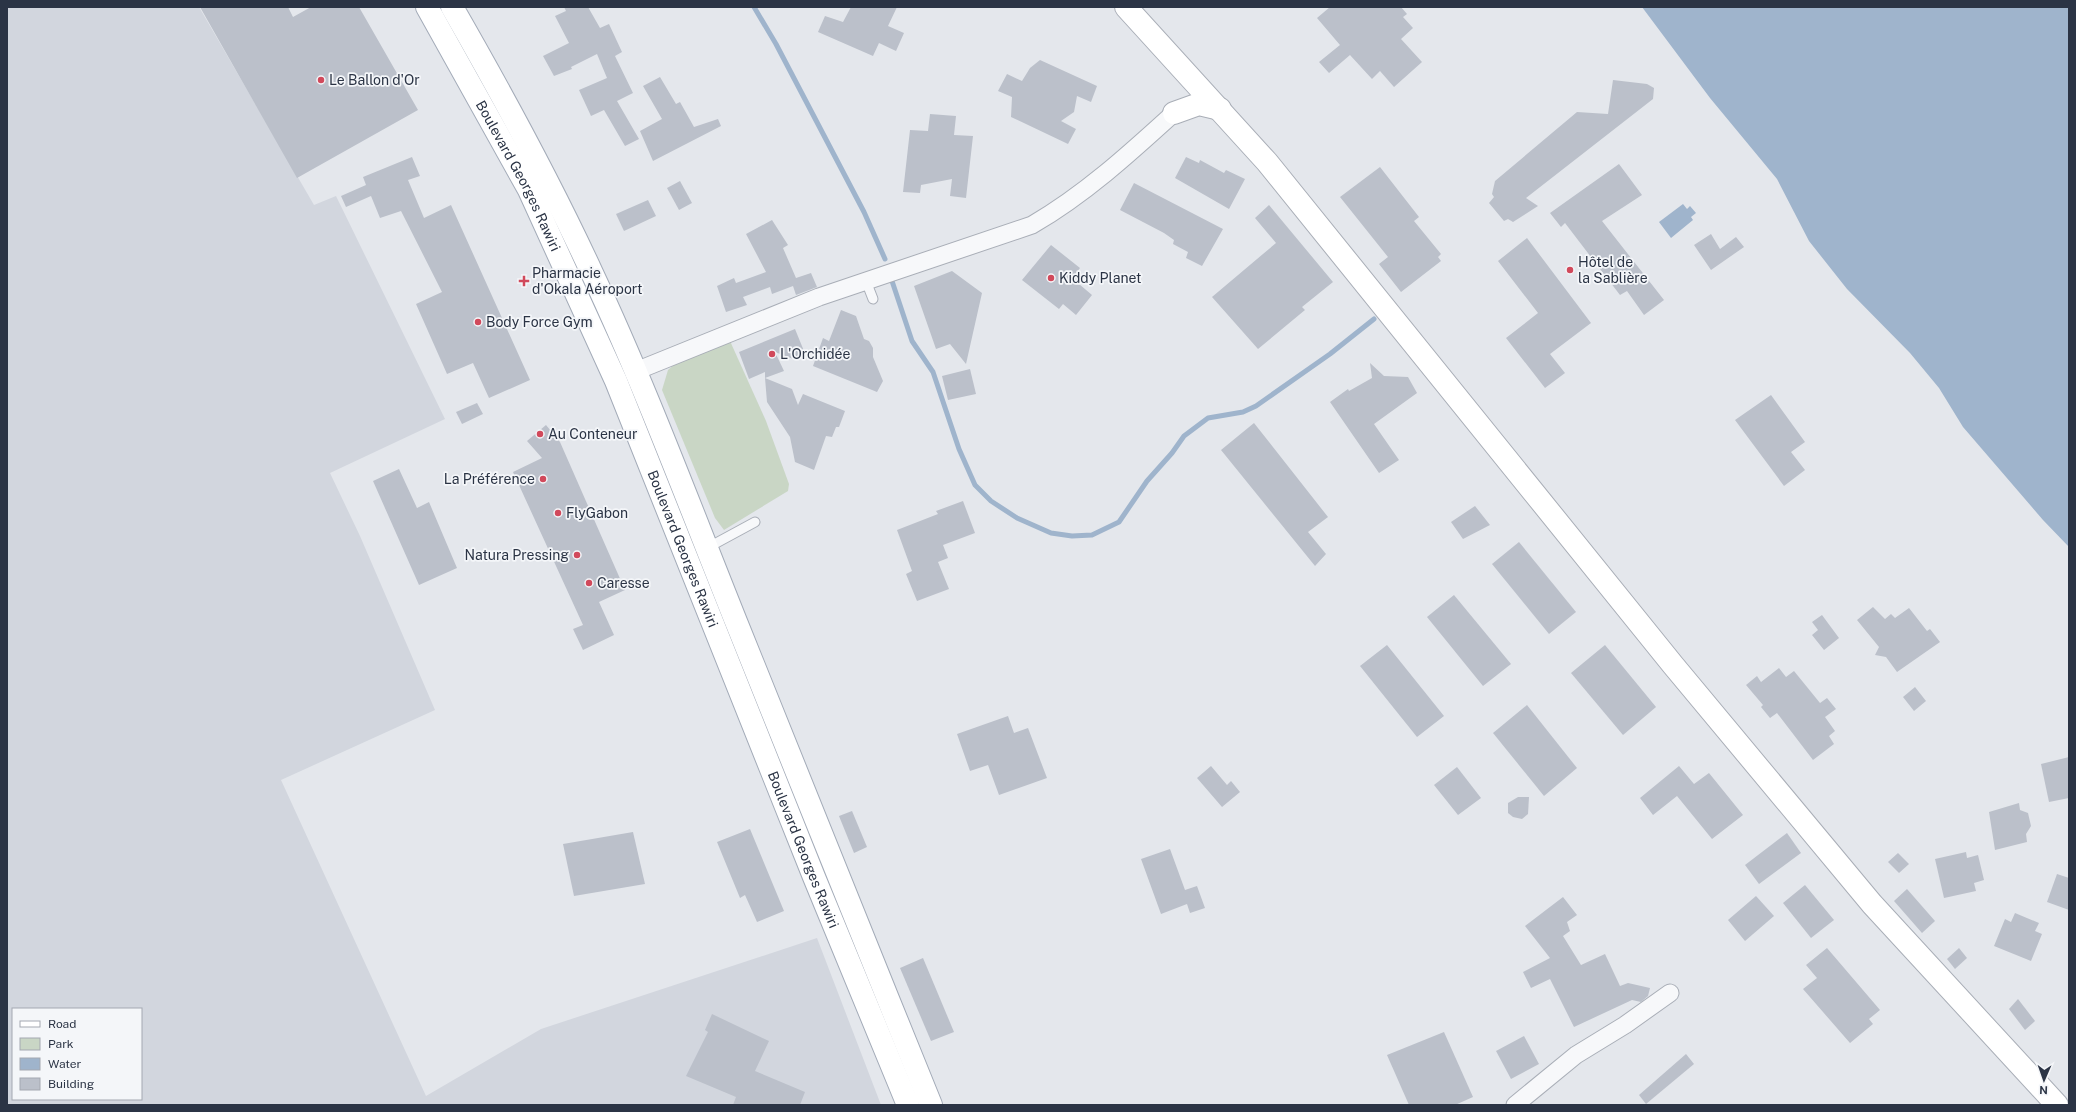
<svg xmlns="http://www.w3.org/2000/svg" width="2076" height="1112" viewBox="0 0 2076 1112" font-family="'Public Sans',sans-serif">
	<style>
		.built { fill: #d2d6de; fill-rule: evenodd }
		.green { fill: #c9d6c5 }
		.water { fill: #9fb4cc }
		.lines { fill: none; stroke-linecap: round; stroke-linejoin: round }
		.stream { stroke: #9fb4cc; stroke-width: 5 }
		.building { fill: #bbc0ca }
		.service-casing { stroke: #a9aeb7; stroke-width: 11 }
		.minor-casing { stroke: #a9aeb7; stroke-width: 19 }
		.secondary-casing { stroke: #a9aeb7; stroke-width: 24 }
		.primary-casing { stroke: #a3abb8; stroke-width: 24 }
		.service { stroke: #f7f8fa; stroke-width: 9 }
		.minor { stroke: #f7f8fa; stroke-width: 17 }
		.secondary { stroke: #fff; stroke-width: 22 }
		.primary { stroke: #fff; stroke-width: 22 }
		.poi-dot { fill: #d1495b; stroke: #f4f6f9; stroke-width: 1.5 }
		.labels { text-anchor: middle; dominant-baseline: central; stroke-width: 3.5; stroke-linejoin: round; paint-order: stroke }
		.poi-label { font-size: 14px; fill: #2b3445; stroke: #f4f6f9; text-anchor: start }
		.street-label { font-size: 14px; fill: #2b3445; stroke: #f4f6f9 }
	</style>
	<rect width="100%" height="100%" fill="#e4e7ec"/>
	<path class="built" d="M 7,7 L 199,7 L 314,205 L 336,196 L 445,419 L 330,473 L 360,536 L 435,710 L 281,780 L 426,1096 L 541,1029 L 817,938 L 881,1105 L 7,1105 ZM 13,1009 L 141,1009 L 141,1099 L 13,1099 Z"/>
	<path class="green" d="M 730,341 L 766,421 L 789,484 L 788,491 L 724,530 L 715,518 L 662,390 L 668,370 L 676,363 Z"/>
	<g class="water">
		<path d="M 1642,7 L 2069,7 L 2069,547 L 2043,520 L 1963,427 L 1939,388 L 1910,353 L 1847,289 L 1809,241 L 1777,179 L 1710,98 Z"/>
		<path d="M 1683,204 L 1687,209 L 1690,206 L 1696,213 L 1691,217 L 1693,220 L 1671,238 L 1659,222 Z"/>
	</g>
	<g class="lines">
		<g class="stream">
			<path d="M 754,7 L 776,44 L 864,212 L 885,259"/>
			<path d="M 892,281 L 912,341 L 933,372 L 959,449 L 975,485 L 991,501 L 1017,518 L 1051,533 L 1072,536 L 1092,535 L 1119,522 L 1147,481 L 1172,453 L 1184,436 L 1208,418 L 1243,412 L 1256,406 L 1330,354 L 1374,319"/>
		</g>
	</g>
	<g class="building">
		<path d="M 200,7 L 288,7 L 293,17 L 311,7 L 359,7 L 418,110 L 297,178 Z"/>
		<path d="M 564,7 L 588,7 L 600,28 L 609,24 L 622,52 L 615,56 L 633,93 L 617,101 L 639,139 L 625,146 L 604,110 L 591,116 L 579,90 L 607,78 L 597,54 L 571,67 L 572,69 L 554,76 L 543,56 L 569,43 L 555,16 L 566,11 Z"/>
		<path d="M 851,7 L 897,7 L 888,26 L 904,33 L 896,51 L 879,43 L 873,56 L 818,32 L 825,16 L 843,22 Z"/>
		<path d="M 1330,7 L 1401,7 L 1407,14 L 1403,17 L 1413,28 L 1401,39 L 1422,62 L 1394,87 L 1380,71 L 1372,79 L 1350,55 L 1329,73 L 1319,62 L 1340,45 L 1317,18 Z"/>
		<path d="M 1040,60 L 1097,86 L 1091,102 L 1077,96 L 1074,112 L 1061,121 L 1076,129 L 1068,144 L 1011,117 L 1012,97 L 998,91 L 1007,74 L 1022,81 L 1030,68 Z"/>
		<path d="M 660,77 L 676,104 L 680,102 L 694,127 L 718,119 L 721,126 L 653,161 L 640,131 L 662,119 L 643,86 Z"/>
		<path d="M 1613,80 L 1647,84 L 1654,88 L 1653,99 L 1526,198 L 1538,206 L 1513,222 L 1508,219 L 1504,221 L 1489,203 L 1494,197 L 1492,194 L 1495,181 L 1577,112 L 1608,114 Z"/>
		<path d="M 930,114 L 956,116 L 954,135 L 973,136 L 966,198 L 950,196 L 952,179 L 921,185 L 920,193 L 903,192 L 910,130 L 928,131 Z"/>
		<path d="M 412,157 L 420,176 L 408,180 L 424,218 L 451,205 L 530,380 L 489,398 L 473,363 L 447,374 L 416,304 L 442,292 L 401,211 L 380,218 L 371,196 L 346,207 L 341,196 L 366,185 L 363,177 Z"/>
		<path d="M 1186,157 L 1199,163 L 1200,160 L 1224,173 L 1226,170 L 1245,179 L 1229,209 L 1175,178 Z"/>
		<path d="M 1619,164 L 1642,195 L 1602,221 L 1664,300 L 1644,315 L 1627,291 L 1620,295 L 1565,223 L 1561,227 L 1550,213 Z"/>
		<path d="M 1380,167 L 1419,217 L 1414,221 L 1441,254 L 1438,257 L 1441,261 L 1401,292 L 1379,264 L 1388,257 L 1340,197 Z"/>
		<path d="M 680,181 L 692,203 L 679,210 L 667,188 Z"/>
		<path d="M 1134,183 L 1223,229 L 1202,266 L 1186,258 L 1188,252 L 1173,244 L 1174,240 L 1164,233 L 1120,210 Z"/>
		<path d="M 648,200 L 656,216 L 624,231 L 616,214 Z"/>
		<path d="M 1269,205 L 1333,282 L 1302,307 L 1305,310 L 1258,349 L 1212,297 L 1276,243 L 1255,218 Z"/>
		<path d="M 772,220 L 788,245 L 783,248 L 796,278 L 811,273 L 817,287 L 796,295 L 793,286 L 772,294 L 770,287 L 743,297 L 747,305 L 726,312 L 717,286 L 734,278 L 736,283 L 766,272 L 746,234 Z"/>
		<path d="M 1711,234 L 1720,249 L 1736,237 L 1744,247 L 1711,270 L 1694,245 Z"/>
		<path d="M 1527,238 L 1591,323 L 1550,354 L 1565,373 L 1545,388 L 1506,338 L 1538,313 L 1498,261 Z"/>
		<path d="M 1051,245 L 1080,268 L 1074,276 L 1081,281 L 1079,284 L 1092,295 L 1076,315 L 1063,304 L 1059,309 L 1022,280 Z"/>
		<path d="M 952,271 L 982,293 L 966,364 L 950,344 L 936,349 L 914,286 Z"/>
		<path d="M 841,310 L 856,316 L 864,339 L 869,341 L 873,348 L 873,357 L 883,381 L 877,392 L 813,366 L 823,338 L 829,341 Z"/>
		<path d="M 795,329 L 806,356 L 796,360 L 775,352 L 784,371 L 765,378 L 765,372 L 749,379 L 739,352 Z"/>
		<path d="M 1370,363 L 1384,376 L 1408,377 L 1417,393 L 1374,424 L 1399,460 L 1379,473 L 1330,402 L 1348,389 L 1349,391 L 1372,378 Z"/>
		<path d="M 970,369 L 976,394 L 948,400 L 942,376 Z"/>
		<path d="M 765,378 L 792,389 L 798,405 L 803,394 L 845,411 L 839,427 L 836,427 L 832,437 L 826,436 L 814,470 L 795,462 L 790,437 L 767,402 Z"/>
		<path d="M 1771,395 L 1805,442 L 1791,452 L 1805,470 L 1784,486 L 1735,420 Z"/>
		<path d="M 477,403 L 483,414 L 462,424 L 456,412 Z"/>
		<path d="M 1254,423 L 1328,517 L 1308,532 L 1326,554 L 1315,566 L 1221,450 Z"/>
		<path d="M 546,425 L 560,442 L 625,590 L 599,602 L 614,635 L 583,650 L 573,629 L 583,625 L 513,472 L 542,458 L 527,441 Z"/>
		<path d="M 399,469 L 417,508 L 429,502 L 457,568 L 419,585 L 373,481 Z"/>
		<path d="M 963,501 L 975,533 L 943,545 L 948,558 L 938,562 L 949,589 L 917,601 L 906,574 L 912,571 L 897,530 L 938,514 L 936,511 Z"/>
		<path d="M 1475,506 L 1490,525 L 1463,539 L 1451,522 Z"/>
		<path d="M 1519,542 L 1576,612 L 1549,634 L 1492,564 Z"/>
		<path d="M 1454,595 L 1511,664 L 1483,686 L 1427,617 Z"/>
		<path d="M 1873,607 L 1885,619 L 1891,614 L 1895,618 L 1909,608 L 1927,631 L 1930,629 L 1940,642 L 1897,672 L 1886,657 L 1875,655 L 1879,647 L 1857,620 Z"/>
		<path d="M 1822,615 L 1839,638 L 1824,650 L 1812,635 L 1818,630 L 1812,622 Z"/>
		<path d="M 1387,645 L 1444,716 L 1417,737 L 1360,666 Z"/>
		<path d="M 1605,645 L 1656,707 L 1623,735 L 1571,673 Z"/>
		<path d="M 1779,668 L 1786,677 L 1794,671 L 1820,703 L 1827,698 L 1836,709 L 1825,717 L 1835,731 L 1829,736 L 1834,744 L 1813,760 L 1777,713 L 1770,718 L 1761,707 L 1763,705 L 1746,685 L 1757,676 L 1761,682 Z"/>
		<path d="M 1915,687 L 1926,701 L 1914,711 L 1903,697 Z"/>
		<path d="M 1527,705 L 1577,768 L 1544,796 L 1493,733 Z"/>
		<path d="M 1008,716 L 1014,733 L 1028,728 L 1047,778 L 999,795 L 988,765 L 970,771 L 957,734 Z"/>
		<path d="M 2069,757 L 2069,798 L 2049,802 L 2041,764 Z"/>
		<path d="M 1211,766 L 1227,785 L 1231,781 L 1240,792 L 1222,807 L 1197,778 Z"/>
		<path d="M 1679,766 L 1694,784 L 1709,773 L 1743,815 L 1712,839 L 1677,796 L 1653,815 L 1640,798 Z"/>
		<path d="M 1457,767 L 1481,798 L 1458,815 L 1434,785 Z"/>
		<path d="M 1518,797 L 1529,797 L 1528,814 L 1522,819 L 1513,817 L 1508,813 L 1508,803 Z"/>
		<path d="M 2019,803 L 2020,810 L 2028,813 L 2031,826 L 2026,834 L 2027,842 L 1995,850 L 1989,812 Z"/>
		<path d="M 852,811 L 867,847 L 854,853 L 839,816 Z"/>
		<path d="M 750,829 L 784,911 L 757,922 L 745,895 L 740,898 L 717,842 Z"/>
		<path d="M 633,832 L 645,884 L 574,896 L 563,844 Z"/>
		<path d="M 1787,833 L 1801,853 L 1759,884 L 1745,865 Z"/>
		<path d="M 1170,849 L 1185,890 L 1197,886 L 1205,908 L 1190,913 L 1187,904 L 1161,914 L 1141,859 Z"/>
		<path d="M 1966,852 L 1967,858 L 1978,855 L 1984,880 L 1974,883 L 1976,891 L 1944,898 L 1935,859 Z"/>
		<path d="M 1898,853 L 1909,864 L 1899,873 L 1888,862 Z"/>
		<path d="M 2057,874 L 2069,878 L 2069,910 L 2047,902 Z"/>
		<path d="M 1805,885 L 1834,920 L 1811,938 L 1783,903 Z"/>
		<path d="M 1907,889 L 1935,921 L 1922,933 L 1894,901 Z"/>
		<path d="M 1756,896 L 1774,916 L 1745,941 L 1728,920 Z"/>
		<path d="M 1563,897 L 1577,915 L 1567,922 L 1570,931 L 1563,936 L 1581,965 L 1605,954 L 1620,986 L 1628,983 L 1650,988 L 1648,996 L 1641,1002 L 1632,1000 L 1574,1027 L 1550,979 L 1531,988 L 1523,972 L 1550,958 L 1525,926 Z"/>
		<path d="M 2015,913 L 2039,923 L 2035,931 L 2042,934 L 2031,961 L 1994,946 L 2005,919 L 2011,922 Z"/>
		<path d="M 1827,948 L 1880,1010 L 1869,1019 L 1873,1024 L 1850,1043 L 1803,989 L 1817,978 L 1806,965 Z"/>
		<path d="M 1959,948 L 1967,958 L 1955,969 L 1947,959 Z"/>
		<path d="M 923,958 L 954,1032 L 931,1041 L 900,968 Z"/>
		<path d="M 2018,999 L 2035,1021 L 2025,1030 L 2009,1009 Z"/>
		<path d="M 712,1014 L 769,1041 L 755,1071 L 805,1092 L 800,1105 L 733,1105 L 736,1097 L 686,1076 L 708,1032 L 705,1030 Z"/>
		<path d="M 1444,1032 L 1473,1097 L 1455,1105 L 1409,1105 L 1387,1055 Z"/>
		<path d="M 1524,1036 L 1539,1064 L 1511,1079 L 1496,1051 Z"/>
		<path d="M 1686,1054 L 1694,1064 L 1646,1104 L 1639,1095 Z"/>
	</g>
	<g class="lines">
		<g class="service-casing">
			<g id="service">
				<path d="M 866,281 L 873,299"/>
				<path d="M 707,548 L 755,522"/>
			</g>
		</g>
		<g class="minor-casing">
			<g id="minor">
				<path d="M 636,371 L 819,297 L 1032,225 C 1084,195 1129,154 1174,113"/>
				<path d="M 1515,1105 L 1576,1055 L 1625,1025 L 1670,993"/>
			</g>
		</g>
		<g class="secondary-casing">
			<g id="secondary">
				<path d="M 1126,7 L 1267,162 L 1673,665 L 1872,904 L 2057,1105"/>
				<path d="M 1174,113 L 1199,104 L 1220,109"/>
			</g>
		</g>
		<g class="primary-casing">
			<g id="primary">
				<path id="s1" d="M 427,7 L 529,190 L 616,381 L 814,877 L 908,1105"/>
				<path d="M 452,7 C 502,94 550,182 592,273 C 646,388 690,507 737,624 C 802,785 866,945 931,1105"/>
			</g>
		</g>
		<use href="#service" class="service"/>
		<use href="#minor" class="minor"/>
		<use href="#secondary" class="secondary"/>
		<use href="#primary" class="primary"/>
	</g>
	<g class="poi-dot">
		<circle cx="321" cy="80" r="4"/>
		<circle cx="1570" cy="270" r="4"/>
		<circle cx="1051" cy="278" r="4"/>
		<path d="M522 275h4v4h4v4h-4v4h-4v-4h-4v-4h4z"/>
		<circle cx="478" cy="322" r="4"/>
		<circle cx="772" cy="354" r="4"/>
		<circle cx="540" cy="434" r="4"/>
		<circle cx="543" cy="479" r="4"/>
		<circle cx="558" cy="513" r="4"/>
		<circle cx="577" cy="555" r="4"/>
		<circle cx="589" cy="583" r="4"/>
	</g>
	<g class="labels">
		<g class="poi-label">
			<text x="329" y="80">Le Ballon d'Or</text>
			<text x="1578" y="262">Hôtel de<tspan x="1578" dy="16">la Sablière</tspan></text>
			<text x="532" y="273">Pharmacie<tspan x="532" dy="16">d'Okala Aéroport</tspan></text>
			<text x="1059" y="278">Kiddy Planet</text>
			<text x="486" y="322">Body Force Gym</text>
			<text x="780" y="354">L'Orchidée</text>
			<text x="548" y="434">Au Conteneur</text>
			<text x="535" y="479" text-anchor="end">La Préférence</text>
			<text x="566" y="513">FlyGabon</text>
			<text x="569" y="555" text-anchor="end">Natura Pressing</text>
			<text x="597" y="583">Caresse</text>
		</g>
		<g class="street-label">
			<text stroke="none"><textPath href="#s1" startOffset="192">Boulevard Georges Rawiri</textPath></text>
			<text stroke="none"><textPath href="#s1" startOffset="600">Boulevard Georges Rawiri</textPath></text>
			<text stroke="none"><textPath href="#s1" startOffset="924">Boulevard Georges Rawiri</textPath></text>
		</g>
	</g>
	<rect width="2076" height="1112" fill="none" stroke="#2b3445" stroke-width="16"/>
	<rect x="12" y="1008" width="130" height="92" fill="#f4f6f9" stroke="#a4a8b1"/>
	<rect x="20" y="1021" width="20" height="6" fill="#ffffff" stroke="#a4a8b1"/>
	<text x="48" y="1028" font-size="12" fill="#2b3445">Road</text>
	<rect x="20" y="1038" width="20" height="12" fill="#c9d6c5" stroke="#a4a8b1"/>
	<text x="48" y="1048" font-size="12" fill="#2b3445">Park</text>
	<rect x="20" y="1058" width="20" height="12" fill="#9fb4cc" stroke="#a4a8b1"/>
	<text x="48" y="1068" font-size="12" fill="#2b3445">Water</text>
	<rect x="20" y="1078" width="20" height="12" fill="#bbc0ca" stroke="#a4a8b1"/>
	<text x="48" y="1088" font-size="12" fill="#2b3445">Building</text>
	<g transform="translate(2044 1080) rotate(182)" stroke="#f4f6f9" stroke-width="3" paint-order="stroke">
	<path d="M0-3L7 15L0 10L-7 15Z" fill="#2b3445"/>
	<text y="-6" font-size="11" font-weight="bold" text-anchor="middle" fill="#2b3445">N</text>
	</g>
</svg>
